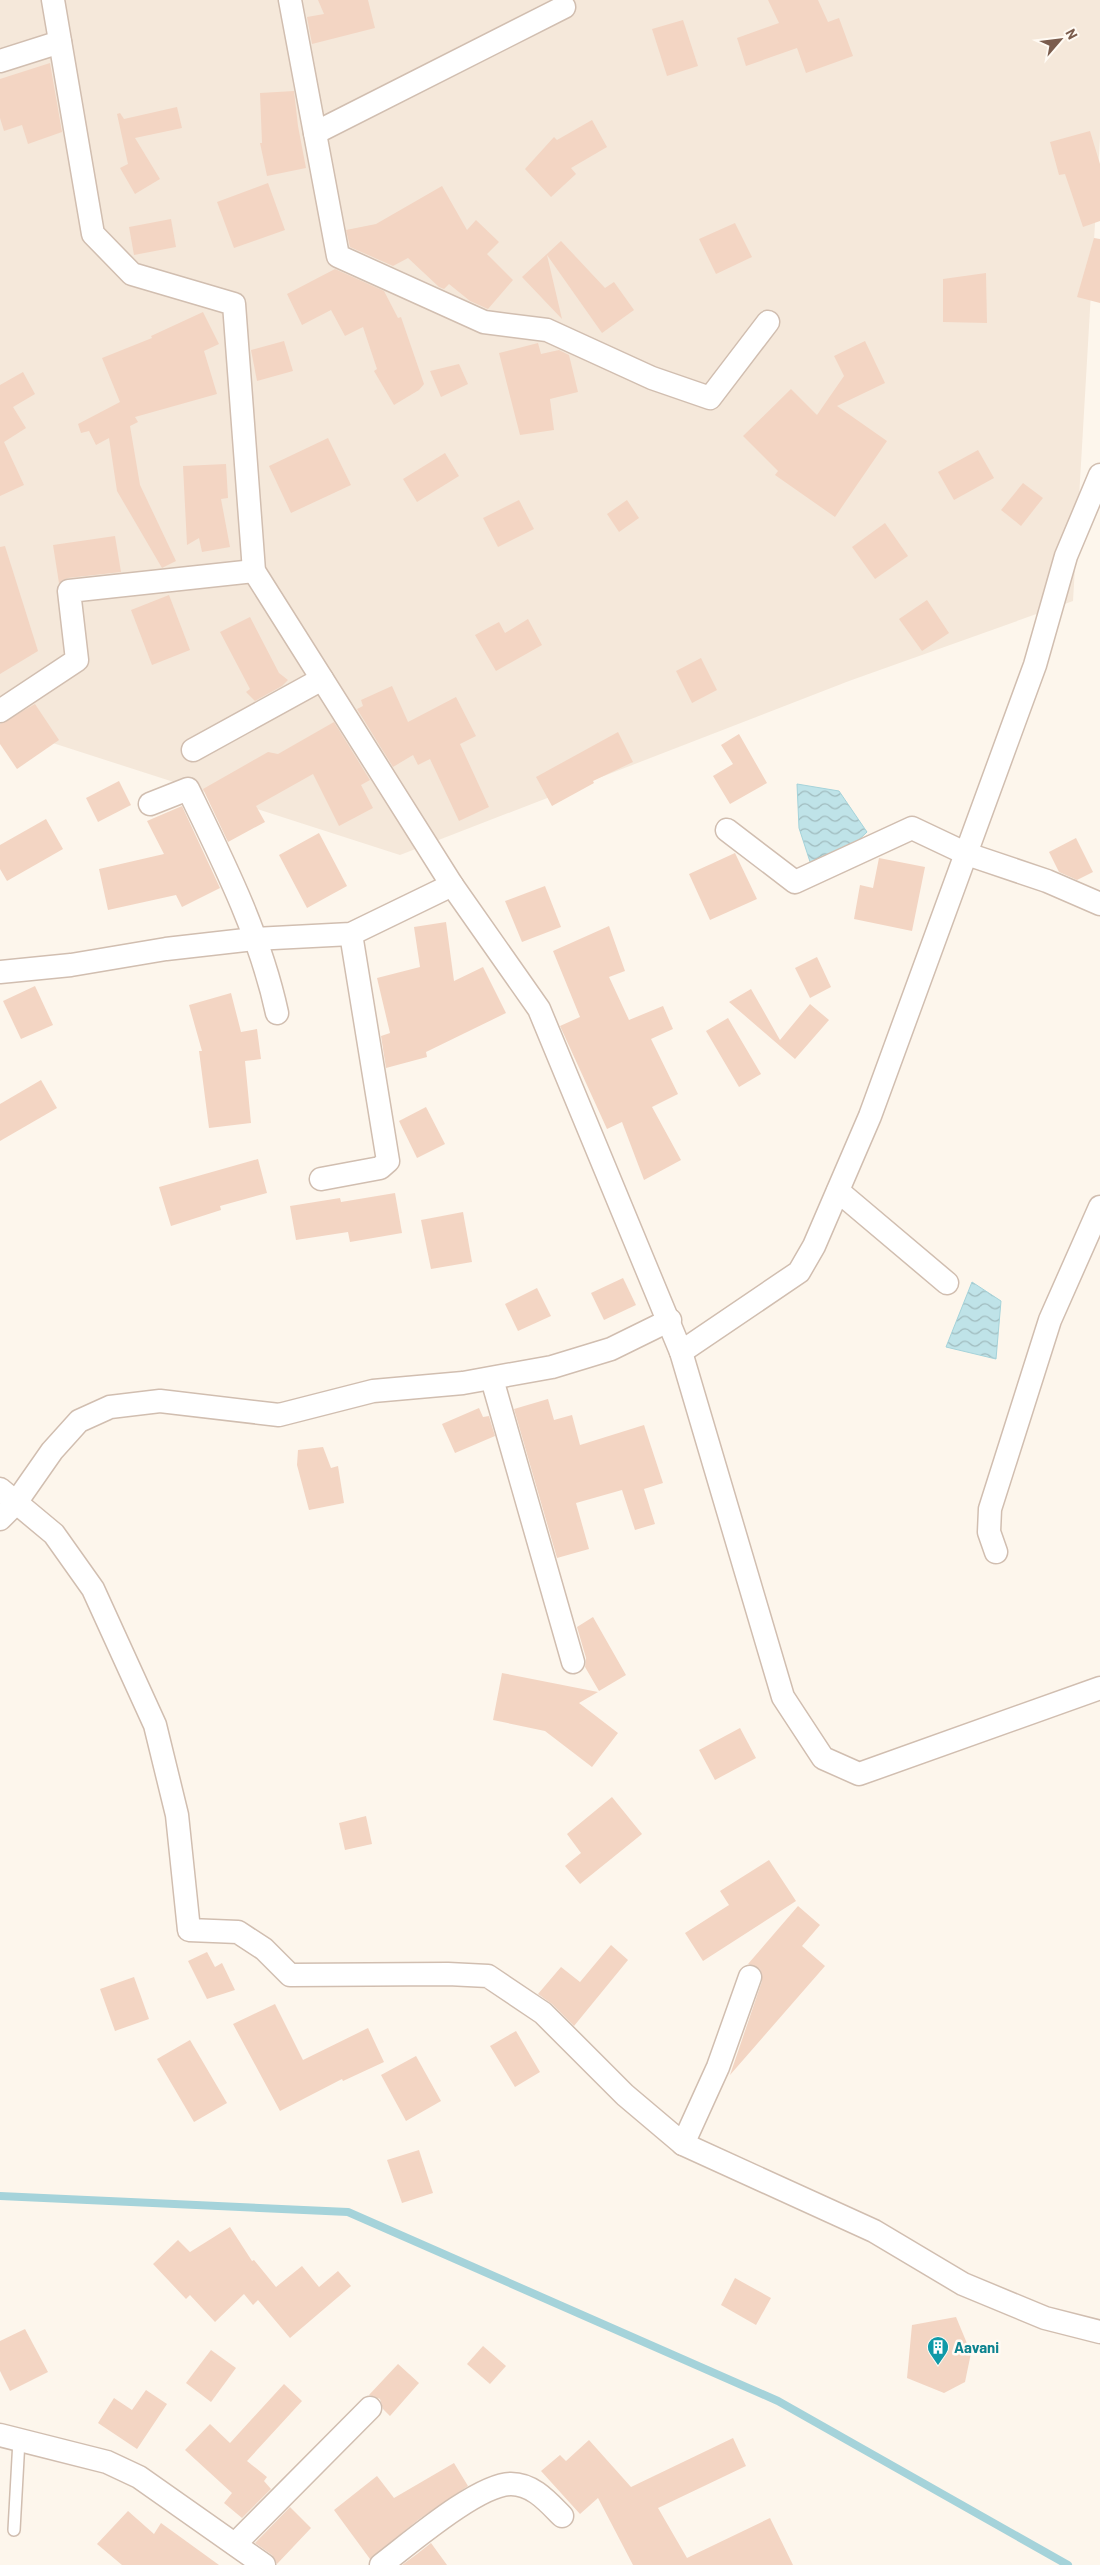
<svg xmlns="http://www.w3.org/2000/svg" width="1100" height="2565" viewBox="0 0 1100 2565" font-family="Barlow,sans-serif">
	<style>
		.residential { fill: #f5e8da }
		.water { fill: url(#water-waves); stroke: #a5d3da }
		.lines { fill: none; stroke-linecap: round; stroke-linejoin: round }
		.stream { stroke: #a5d3da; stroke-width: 8 }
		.building { fill: #f3d5c3 }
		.service-casing { stroke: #d1beb0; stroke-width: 14 }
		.minor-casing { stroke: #d1beb0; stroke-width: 25 }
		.service { stroke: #fff; stroke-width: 11 }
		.minor { stroke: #fff; stroke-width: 22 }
		.labels { text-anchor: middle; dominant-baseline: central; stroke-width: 5; stroke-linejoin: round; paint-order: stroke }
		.culture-label { font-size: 15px; font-weight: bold; fill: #0d838f; stroke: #fffaf3; text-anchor: start }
	</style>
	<defs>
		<pattern id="water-waves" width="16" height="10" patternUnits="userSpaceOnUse" patternTransform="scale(1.25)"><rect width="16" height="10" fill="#bfe3e8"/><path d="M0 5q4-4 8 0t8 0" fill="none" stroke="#a0bbbe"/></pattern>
	</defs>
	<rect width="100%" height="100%" fill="#fdf6ec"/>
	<path class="residential" d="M 0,0 L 1100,0 L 1100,138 L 1073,601 L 849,681 L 400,855 L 0,726 Z"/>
	<g class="water">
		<path d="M 797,784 L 839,791 L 867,832 L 816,880 L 799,828 Z"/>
		<path d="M 972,1282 L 1001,1301 L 996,1359 L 946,1347 Z"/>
	</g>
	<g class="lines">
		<path class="stream" d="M 0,2196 L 348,2212 L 778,2401 L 1068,2565"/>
	</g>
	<g class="building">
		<path d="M 318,0 L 368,0 L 375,28 L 312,44 L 307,17 L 324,14 Z"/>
		<path d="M 768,0 L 818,0 L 828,22 L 839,18 L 853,56 L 806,73 L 797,48 L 746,66 L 737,38 L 779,23 Z"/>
		<path d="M 683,20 L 698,66 L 667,76 L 652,29 Z"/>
		<path d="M 50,63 L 62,132 L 28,144 L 22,125 L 4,131 L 0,118 L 0,79 Z"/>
		<path d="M 294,91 L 298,126 L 306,168 L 267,176 L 260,143 L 262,143 L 260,93 Z"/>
		<path d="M 177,107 L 182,128 L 135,138 L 160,179 L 135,194 L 120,168 L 128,164 L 117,114 L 120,113 L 124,119 Z"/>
		<path d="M 592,120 L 607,147 L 571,168 L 576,174 L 551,197 L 525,169 L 554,137 L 557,140 Z"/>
		<path d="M 1090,131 L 1100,164 L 1100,221 L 1083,227 L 1065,174 L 1059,175 L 1050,142 Z"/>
		<path d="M 268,183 L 285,230 L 234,248 L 217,202 Z"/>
		<path d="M 442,186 L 467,230 L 476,220 L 499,242 L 487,254 L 513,280 L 488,309 L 470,301 L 449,284 L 444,289 L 439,287 L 408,258 L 393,266 L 350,247 L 346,230 L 376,224 Z"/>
		<path d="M 171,219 L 176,247 L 134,255 L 129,227 Z"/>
		<path d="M 735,223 L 752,257 L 716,274 L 699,239 Z"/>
		<path d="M 1094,238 L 1100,239 L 1100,303 L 1077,297 Z"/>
		<path d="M 561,241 L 605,288 L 614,282 L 634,310 L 602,333 L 547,255 L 562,319 L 522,277 Z"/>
		<path d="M 335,269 L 384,291 L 398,318 L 401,317 L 424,384 L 419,390 L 394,405 L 374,371 L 377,369 L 363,327 L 345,336 L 331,310 L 302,325 L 287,294 Z"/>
		<path d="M 986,273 L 987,323 L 943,322 L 943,279 Z"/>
		<path d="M 203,312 L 219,344 L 204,351 L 217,394 L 135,417 L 138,422 L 130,426 L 140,485 L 176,561 L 162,568 L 117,491 L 109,438 L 96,445 L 89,431 L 81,433 L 78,424 L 120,402 L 102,358 L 152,338 L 151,336 Z"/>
		<path d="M 284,341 L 293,371 L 257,381 L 251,350 Z"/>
		<path d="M 865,341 L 885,383 L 837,406 L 887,441 L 835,517 L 775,475 L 778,471 L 743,436 L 791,389 L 817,415 L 844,376 L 834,356 Z"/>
		<path d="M 538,343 L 541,354 L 559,350 L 569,355 L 578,392 L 550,399 L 554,430 L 520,435 L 499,353 Z"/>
		<path d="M 459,364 L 468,384 L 441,397 L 430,371 Z"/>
		<path d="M 23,372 L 35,394 L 13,407 L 26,428 L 4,442 L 24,485 L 0,496 L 0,385 Z"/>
		<path d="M 328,438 L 351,485 L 291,513 L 269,466 Z"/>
		<path d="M 978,450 L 994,478 L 954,500 L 938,472 Z"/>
		<path d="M 445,453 L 459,476 L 417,502 L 403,479 Z"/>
		<path d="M 226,464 L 228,498 L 221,499 L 230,547 L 202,552 L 199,538 L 187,545 L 183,466 Z"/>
		<path d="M 1023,483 L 1043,498 L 1021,526 L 1001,510 Z"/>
		<path d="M 519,500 L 534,529 L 498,547 L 483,518 Z"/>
		<path d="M 627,500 L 639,518 L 619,532 L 607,514 Z"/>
		<path d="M 885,523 L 908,556 L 875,579 L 852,547 Z"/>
		<path d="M 115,536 L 121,572 L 68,578 L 59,583 L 53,545 Z"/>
		<path d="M 5,546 L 38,651 L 0,674 L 0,547 Z"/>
		<path d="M 169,595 L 190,650 L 152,665 L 131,610 Z"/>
		<path d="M 927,600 L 949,633 L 922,651 L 899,619 Z"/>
		<path d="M 250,617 L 279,673 L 288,680 L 282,686 L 255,701 L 246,692 L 250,689 L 220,632 Z"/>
		<path d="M 528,619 L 542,645 L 496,671 L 475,635 L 499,622 L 505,633 Z"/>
		<path d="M 701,658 L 717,690 L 692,703 L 676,671 Z"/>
		<path d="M 392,686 L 408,722 L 456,697 L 476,736 L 460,744 L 489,807 L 459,821 L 430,759 L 418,765 L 413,755 L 393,767 L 357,709 L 363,706 L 361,700 Z"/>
		<path d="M 35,704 L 59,740 L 17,769 L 0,744 L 0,724 Z"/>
		<path d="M 334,722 L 370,780 L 361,785 L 373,808 L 339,826 L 313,774 L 256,806 L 265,822 L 228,842 L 203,789 L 268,752 L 278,754 Z"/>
		<path d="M 618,732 L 633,762 L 593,781 L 594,783 L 552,806 L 536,777 Z"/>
		<path d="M 739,734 L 767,783 L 730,804 L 713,776 L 733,764 L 721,745 Z"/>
		<path d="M 119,781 L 131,805 L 98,822 L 86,798 Z"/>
		<path d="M 182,806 L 220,888 L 182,907 L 176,895 L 108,910 L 99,869 L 164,854 L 147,821 Z"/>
		<path d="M 46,819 L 63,849 L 7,881 L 0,869 L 0,845 Z"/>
		<path d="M 319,833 L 347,886 L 307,908 L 279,855 Z"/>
		<path d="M 1076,838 L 1093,872 L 1077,880 L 1059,872 L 1049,852 Z"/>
		<path d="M 735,853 L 757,899 L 710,920 L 689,874 Z"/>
		<path d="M 879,858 L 925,867 L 912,931 L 854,919 L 860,885 L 873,888 Z"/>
		<path d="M 545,886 L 561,927 L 522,942 L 505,901 Z"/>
		<path d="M 446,922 L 454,981 L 483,967 L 506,1013 L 426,1052 L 427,1057 L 386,1068 L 381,1036 L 390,1033 L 377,978 L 420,967 L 414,927 Z"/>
		<path d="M 609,926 L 625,971 L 609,977 L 629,1020 L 663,1006 L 673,1029 L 651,1039 L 678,1094 L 652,1107 L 681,1160 L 644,1180 L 622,1122 L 607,1129 L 560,1026 L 580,1017 L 553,951 Z"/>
		<path d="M 817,957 L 831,987 L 810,998 L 795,968 Z"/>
		<path d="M 35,986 L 53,1025 L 21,1039 L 3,1001 Z"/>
		<path d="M 751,989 L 780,1040 L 810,1004 L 829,1020 L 795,1059 L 729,1002 Z"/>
		<path d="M 231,993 L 241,1032 L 257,1029 L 261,1059 L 245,1061 L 251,1123 L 209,1128 L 199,1051 L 202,1051 L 189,1005 Z"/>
		<path d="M 728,1018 L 761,1074 L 739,1087 L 706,1031 Z"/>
		<path d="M 41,1080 L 57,1108 L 0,1141 L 0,1104 Z"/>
		<path d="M 426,1107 L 445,1144 L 417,1158 L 399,1121 Z"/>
		<path d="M 258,1159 L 267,1193 L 220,1206 L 221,1210 L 171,1226 L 159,1187 Z"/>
		<path d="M 395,1193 L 402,1233 L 350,1242 L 348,1232 L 296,1240 L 290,1206 L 340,1198 L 341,1202 Z"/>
		<path d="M 463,1212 L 472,1262 L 431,1269 L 421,1220 Z"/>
		<path d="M 623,1278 L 636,1305 L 604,1320 L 591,1293 Z"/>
		<path d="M 537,1288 L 551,1316 L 518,1331 L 505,1304 Z"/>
		<path d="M 548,1399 L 554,1420 L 572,1415 L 580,1445 L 644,1425 L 663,1483 L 644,1489 L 655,1524 L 635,1530 L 622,1490 L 576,1503 L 589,1549 L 557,1558 L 514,1409 Z"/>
		<path d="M 479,1408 L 483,1417 L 489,1416 L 495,1436 L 455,1453 L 442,1424 Z"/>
		<path d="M 323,1447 L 331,1468 L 338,1466 L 344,1503 L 309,1510 L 297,1465 L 298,1450 Z"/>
		<path d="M 593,1617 L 626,1675 L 599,1691 L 585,1667 L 586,1658 L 577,1627 Z"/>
		<path d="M 502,1673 L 598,1692 L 579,1703 L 618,1733 L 592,1767 L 545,1731 L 493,1720 Z"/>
		<path d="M 740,1728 L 756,1758 L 715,1780 L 699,1750 Z"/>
		<path d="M 612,1797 L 642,1834 L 580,1884 L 565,1866 L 581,1853 L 567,1834 Z"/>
		<path d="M 366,1816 L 372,1844 L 345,1850 L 339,1823 Z"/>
		<path d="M 769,1860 L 796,1901 L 703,1961 L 685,1933 L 729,1905 L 720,1891 Z"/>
		<path d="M 798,1906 L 820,1925 L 802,1946 L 825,1966 L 730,2075 L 762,1981 L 760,1969 L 748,1964 Z"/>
		<path d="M 611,1945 L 628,1960 L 574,2026 L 552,2004 L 538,1994 L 561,1967 L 580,1982 Z"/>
		<path d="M 207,1952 L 215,1967 L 222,1963 L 235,1990 L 207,1999 L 188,1961 Z"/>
		<path d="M 134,1977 L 149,2019 L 115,2031 L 100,1989 Z"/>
		<path d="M 275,2004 L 303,2060 L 368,2028 L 384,2062 L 343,2081 L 342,2079 L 280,2111 L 233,2024 Z"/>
		<path d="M 516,2031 L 540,2072 L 515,2087 L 490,2046 Z"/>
		<path d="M 190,2040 L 227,2103 L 194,2122 L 157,2059 Z"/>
		<path d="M 416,2056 L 441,2101 L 406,2121 L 381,2075 Z"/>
		<path d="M 419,2150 L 433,2193 L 402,2203 L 387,2160 Z"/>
		<path d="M 230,2227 L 252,2261 L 254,2260 L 276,2287 L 302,2266 L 319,2287 L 338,2271 L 351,2286 L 290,2338 L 258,2300 L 253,2305 L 244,2294 L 215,2322 L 190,2295 L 186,2299 L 153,2264 L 178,2240 L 190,2252 Z"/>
		<path d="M 735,2278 L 771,2298 L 756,2325 L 721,2305 Z"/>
		<path d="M 956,2317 L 971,2353 L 965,2382 L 944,2393 L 907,2378 L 912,2325 Z"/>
		<path d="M 25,2329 L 48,2372 L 10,2391 L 0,2371 L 0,2341 Z"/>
		<path d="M 483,2346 L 506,2366 L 490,2384 L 467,2364 Z"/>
		<path d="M 211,2350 L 236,2368 L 211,2402 L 186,2383 Z"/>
		<path d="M 398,2364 L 419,2383 L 390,2416 L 383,2409 L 380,2399 L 369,2395 Z"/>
		<path d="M 284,2384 L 302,2401 L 247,2461 L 267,2477 L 264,2481 L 271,2489 L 242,2518 L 224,2503 L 232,2493 L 185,2450 L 210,2424 L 230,2443 Z"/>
		<path d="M 146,2390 L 167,2404 L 137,2449 L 98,2423 L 114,2398 L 132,2410 Z"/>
		<path d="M 733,2438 L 746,2466 L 658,2508 L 687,2558 L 770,2518 L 793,2565 L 633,2565 L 598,2498 L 580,2514 L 541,2471 L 560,2455 L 566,2461 L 589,2440 L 631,2487 Z"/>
		<path d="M 454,2463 L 468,2486 L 418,2520 L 370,2559 L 334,2510 L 377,2476 L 394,2498 Z"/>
		<path d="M 290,2507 L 311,2528 L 277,2564 L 272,2555 L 255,2543 Z"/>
		<path d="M 128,2511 L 154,2534 L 161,2523 L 219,2565 L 122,2565 L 97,2544 Z"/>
		<path d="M 431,2543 L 447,2565 L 402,2565 L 417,2554 Z"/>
	</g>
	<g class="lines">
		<g class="service-casing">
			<path id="service" d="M 14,2530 L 19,2440"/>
		</g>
		<g class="minor-casing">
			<g id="minor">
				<path d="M 53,0 L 93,234 L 132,274 L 234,304 L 254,571 L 452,885 L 539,1009 L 681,1352 L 783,1697 L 823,1758 L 859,1774 L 1100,1688"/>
				<path d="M 290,0 L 338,256 L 484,322 L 547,330 L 652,378 L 710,398 L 768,322"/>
				<path d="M 0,61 L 60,42"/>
				<path d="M 315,133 L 564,7"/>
				<path d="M 0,711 L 77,660 L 69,591 L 254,571"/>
				<path d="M 193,750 L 322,679"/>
				<path d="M 150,804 L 188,789 C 223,861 260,934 277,1013"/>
				<path d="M 727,830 L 795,882 L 912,828 L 967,854 L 1047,881 L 1100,904"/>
				<path d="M 0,972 L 71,965 L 166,949 L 254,939 L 351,934 L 452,885"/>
				<path d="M 321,1179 L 380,1168 L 388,1161 L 351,934"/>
				<path d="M 838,1191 L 947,1283"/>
				<path d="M 681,1352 L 799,1272 L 814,1246 L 870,1116 L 1035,665 L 1066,556 L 1100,475"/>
				<path d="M 492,1379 L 573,1662"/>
				<path d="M 0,1489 L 54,1534 L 93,1589 L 155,1725 L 177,1815 L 189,1930 L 238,1932 L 264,1949 L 290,1975 L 448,1974 L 488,1976 L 543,2013 L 625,2095 L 683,2144 L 874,2231 L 963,2284 L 1045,2318 L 1100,2332"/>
				<path d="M 0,1519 L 15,1504 L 52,1451 L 79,1421 L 110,1407 L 160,1401 L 279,1415 L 373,1391 L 463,1383 L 552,1367 L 611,1349 L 670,1320"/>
				<path d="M 996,1552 L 989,1532 L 990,1509 L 1050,1320 L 1100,1207"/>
				<path d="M 683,2144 L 718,2067 L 750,1977"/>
				<path d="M 0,2435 L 107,2462 L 139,2477 L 264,2565"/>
				<path d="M 235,2544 L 370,2408"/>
				<path d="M 381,2565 C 409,2544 478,2484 511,2484 C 533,2484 548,2502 562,2516"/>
			</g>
		</g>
		<use href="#service" class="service"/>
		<use href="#minor" class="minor"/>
	</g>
	<defs>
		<g id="building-pin" transform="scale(1.125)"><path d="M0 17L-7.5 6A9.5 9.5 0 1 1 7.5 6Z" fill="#0f9aa8" stroke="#fffaf3"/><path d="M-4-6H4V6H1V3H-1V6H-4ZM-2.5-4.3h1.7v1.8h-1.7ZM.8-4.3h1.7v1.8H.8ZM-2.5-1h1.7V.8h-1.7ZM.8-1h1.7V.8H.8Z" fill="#fff"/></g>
	</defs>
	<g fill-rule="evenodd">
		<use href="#building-pin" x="938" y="2347"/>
	</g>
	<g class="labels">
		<g class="culture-label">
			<text x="954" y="2347">Aavani</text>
		</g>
	</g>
	<g transform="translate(1060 40) rotate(62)" stroke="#fffaf3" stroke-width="4" paint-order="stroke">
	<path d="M0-4L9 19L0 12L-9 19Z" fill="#7a5c4d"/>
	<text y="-8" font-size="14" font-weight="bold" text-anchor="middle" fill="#7a5c4d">N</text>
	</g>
</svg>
